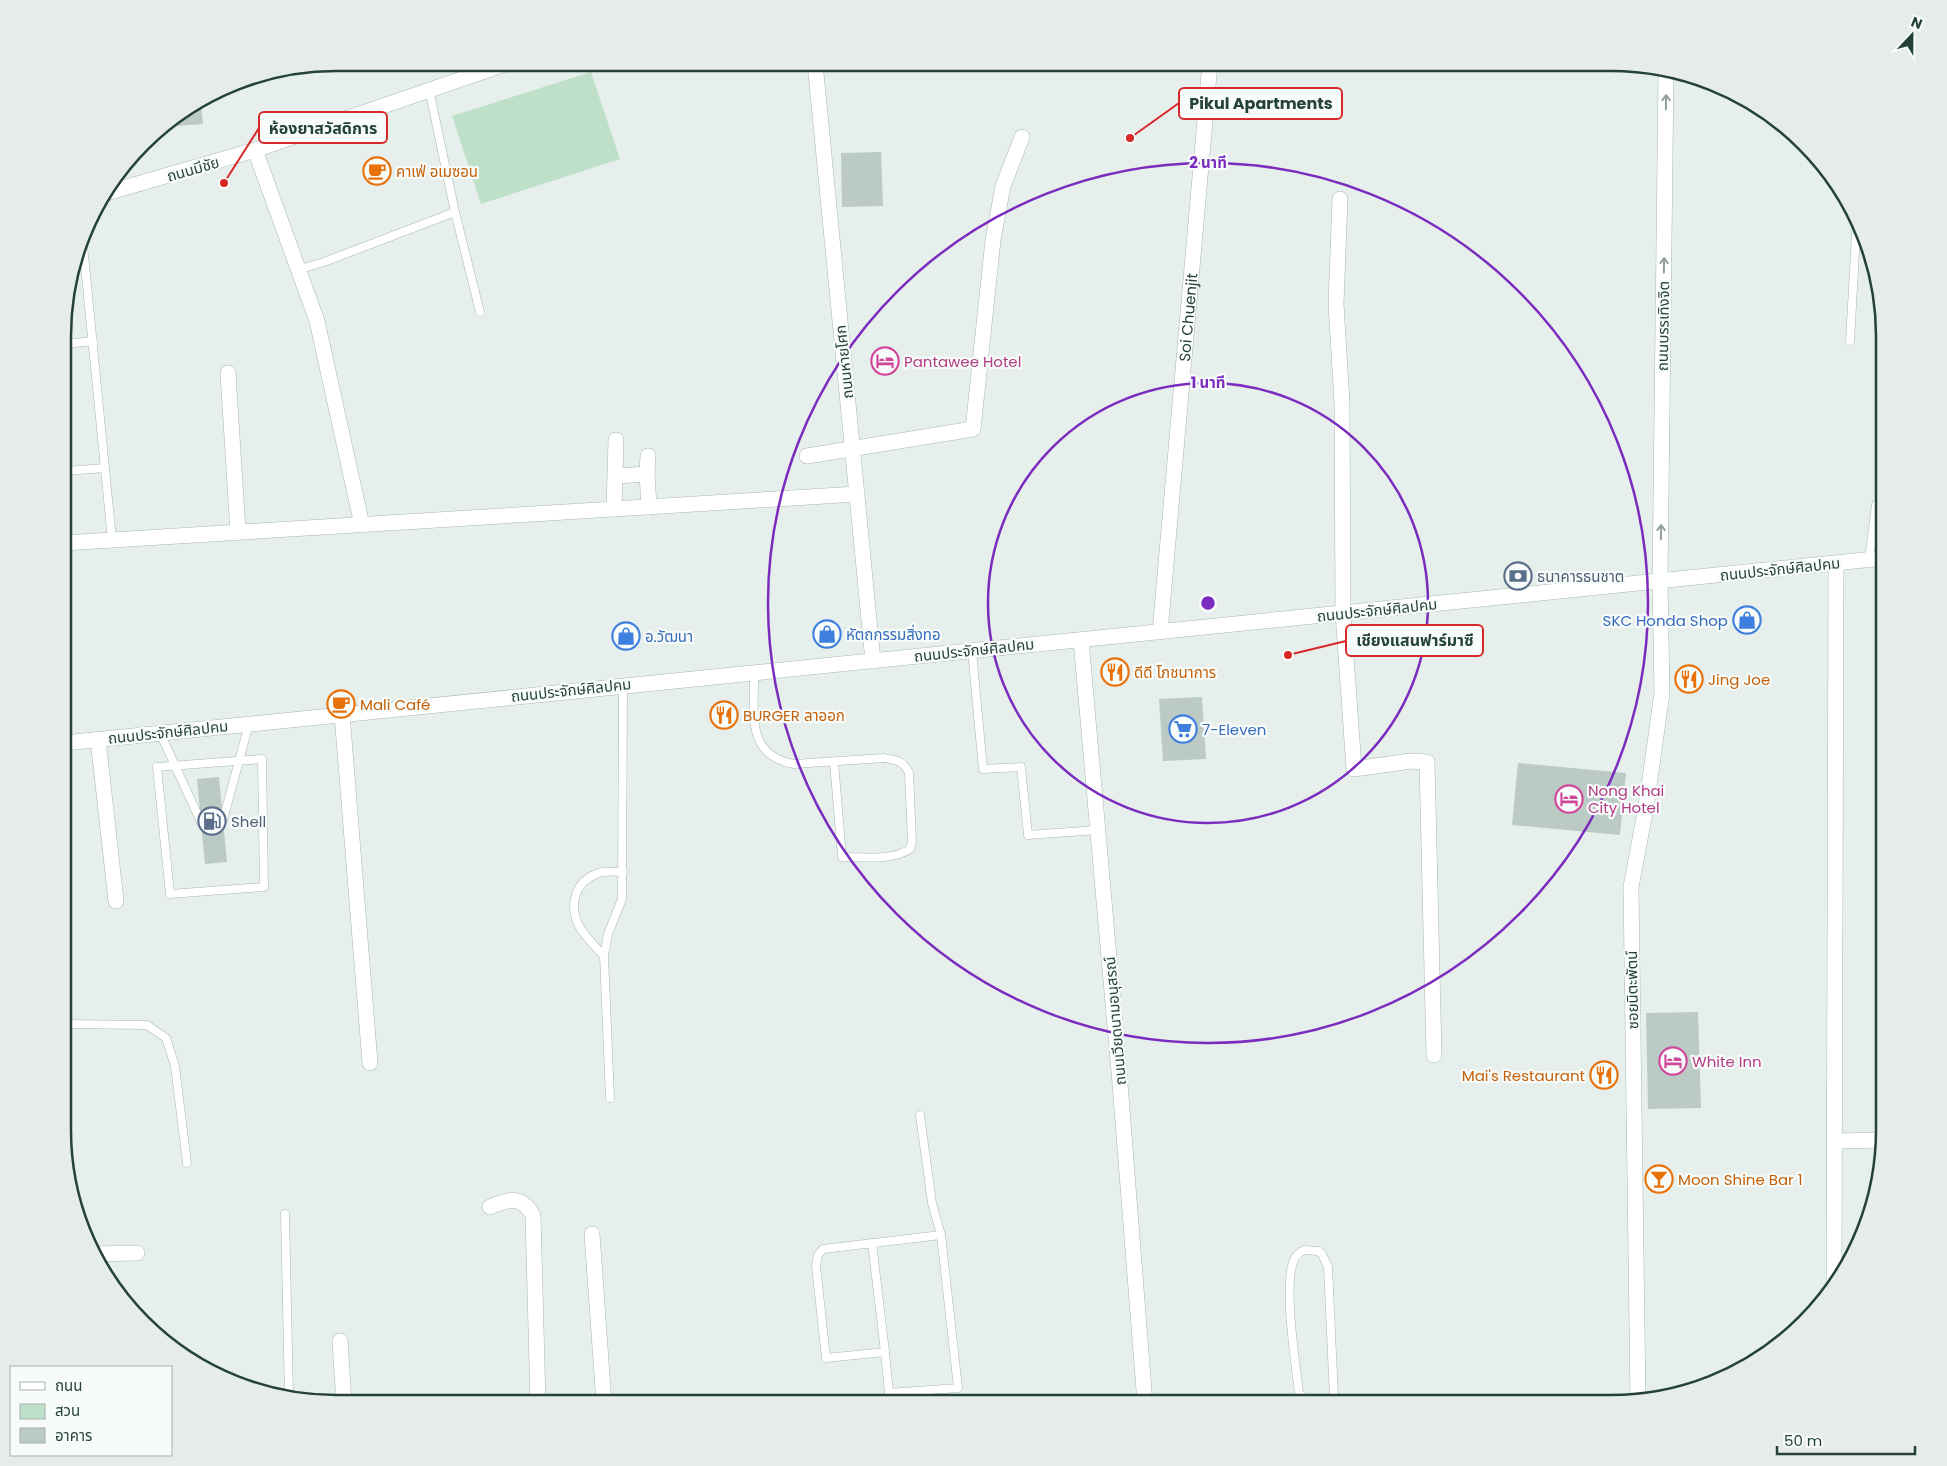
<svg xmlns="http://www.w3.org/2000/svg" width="1947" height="1466" viewBox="0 0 1947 1466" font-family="Poppins,'Noto Sans Thai',sans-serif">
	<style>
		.green { fill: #bfe0c8 }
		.building { fill: #bbcac4 }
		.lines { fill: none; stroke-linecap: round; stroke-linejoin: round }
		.service-casing { stroke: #a8b8b2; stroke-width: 9 }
		.minor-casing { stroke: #a8b8b2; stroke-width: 16 }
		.tertiary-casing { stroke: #a8b8b2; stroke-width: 16 }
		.service { stroke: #fff; stroke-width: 8 }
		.minor { stroke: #fff; stroke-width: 15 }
		.tertiary { stroke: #fff; stroke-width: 15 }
		.oneway { stroke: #92a09c }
		.ring { fill: none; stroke: #7b2cbf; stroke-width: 2.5 }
		.labels { text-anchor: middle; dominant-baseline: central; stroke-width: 4.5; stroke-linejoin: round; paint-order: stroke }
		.street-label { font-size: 15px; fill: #24423a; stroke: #f7fbf9 }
		.food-label { font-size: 15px; fill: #c56008; stroke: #f7fbf9; text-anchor: start }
		.hotel-label { font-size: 15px; fill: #b23c85; stroke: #f7fbf9; text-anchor: start }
		.service-label { font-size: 15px; fill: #4e5e75; stroke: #f7fbf9; text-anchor: start }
		.shop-label { font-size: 15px; fill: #366cbe; stroke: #f7fbf9; text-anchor: start }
		.rim { fill: none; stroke: #24423a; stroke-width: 2.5 }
		.centre { fill: #7b2cbf; stroke: #f7fbf9; stroke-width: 2.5 }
		.ring-label { font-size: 15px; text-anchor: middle; font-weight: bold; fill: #7b2cbf; stroke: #f7fbf9; stroke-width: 4.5; stroke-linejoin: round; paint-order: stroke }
		.leader { fill: none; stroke: #d62828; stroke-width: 2 }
		.callout-dot { fill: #d62828; stroke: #f7fbf9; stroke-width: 2 }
		.callout { fill: #f7fbf9; stroke: #d62828; stroke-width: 2 }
		.callout-label { font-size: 16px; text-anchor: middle; font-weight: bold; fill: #24423a }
	</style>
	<rect width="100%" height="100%" fill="#e6efeb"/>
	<path class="green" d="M 591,72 L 620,159 L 481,204 L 452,116 Z"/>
	<g class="building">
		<path d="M 201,104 L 203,124 L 161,127 Z"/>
		<path d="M 881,152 L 883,206 L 842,207 L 841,153 Z"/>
		<path d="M 1202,697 L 1206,759 L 1163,761 L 1159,699 Z"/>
		<path d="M 1518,763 L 1626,773 L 1620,835 L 1512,825 Z"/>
		<path d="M 219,777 L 227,862 L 205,864 L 197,779 Z"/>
		<path d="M 1698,1012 L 1701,1108 L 1648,1109 L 1646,1013 Z"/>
	</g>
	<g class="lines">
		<g class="service-casing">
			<g id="service">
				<path d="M 429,89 L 455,212 L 480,312"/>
				<path d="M 83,245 L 112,540"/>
				<path d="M 297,270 L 324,262 L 455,212"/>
				<path d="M 1850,341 L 1857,217"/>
				<path d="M 65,344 L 93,341"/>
				<path d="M 65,471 L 105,468"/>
				<path d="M 1869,560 L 1876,505 L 1884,505"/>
				<path d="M 972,651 L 983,769 L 1021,767 L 1028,835 L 1098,830"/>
				<path d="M 754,672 C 755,711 744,755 794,764 L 884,758 C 896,760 904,761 909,773 L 912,841 L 910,849 C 892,861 863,857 842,857 L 834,762"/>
				<path d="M 160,733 L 201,822 L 223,820 L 249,724"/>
				<path d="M 262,759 L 264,887 L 170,894 L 157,767 Z"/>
				<path d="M 604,956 C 595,946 585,937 579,926 C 569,906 574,883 596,874 C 604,870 614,872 623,872"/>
				<path d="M 63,1024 L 147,1025 L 166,1038 L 175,1066 L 187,1163"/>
				<path d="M 610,1098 L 604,956 L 608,934 L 622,899 L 623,685"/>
				<path d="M 285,1214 L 289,1396"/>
				<path d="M 872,1243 L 885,1352"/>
				<path d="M 889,1393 L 885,1352 L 826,1358 L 816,1266 L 818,1255 L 823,1249 L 941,1235"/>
				<path d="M 1334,1398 L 1308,1401 L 1299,1393 C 1296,1365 1282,1281 1295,1258 C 1297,1255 1300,1252 1304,1250 L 1318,1251 L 1322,1254 L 1328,1267 L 1334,1398 L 1334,1403"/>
				<path d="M 888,1403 L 889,1393 L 958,1388 L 941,1235 L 932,1203 L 920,1115"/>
			</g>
		</g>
		<g class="minor-casing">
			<g id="minor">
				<path d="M 815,63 L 873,661"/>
				<path d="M 255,150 L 317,321 L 362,525"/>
				<path d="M 1340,199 L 1336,304 L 1342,403 L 1343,613 L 1354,769 L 1411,761 L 1427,762 L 1434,1055"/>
				<path d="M 228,373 L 238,532"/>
				<path d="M 807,456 L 973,429 L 993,240 L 1003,186 L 1022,137"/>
				<path d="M 647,474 L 648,456"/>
				<path d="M 616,476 L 647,474 L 649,507"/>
				<path d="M 614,509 L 616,440"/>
				<path d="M 64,543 L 857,494"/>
				<path id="s1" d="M 1160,632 L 1210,63"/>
				<path d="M 1081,640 L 1119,1071 L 1145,1403"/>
				<path d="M 342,714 L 370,1063"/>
				<path d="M 98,739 L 116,901"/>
				<path d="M 1835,1141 L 1884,1140"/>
				<path d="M 490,1207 C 508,1199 521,1195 533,1215 L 538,1403"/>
				<path d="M 592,1234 L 604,1403"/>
				<path d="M 93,1254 L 137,1253"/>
				<path d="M 1834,1282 L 1836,563"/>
				<path d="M 340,1341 L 344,1403"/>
				<path d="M 1638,1401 L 1631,887 L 1646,807 L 1662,693 L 1660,581 L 1666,72"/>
			</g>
		</g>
		<g class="tertiary-casing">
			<g id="tertiary">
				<path d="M 103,194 L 255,150 L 508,63"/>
				<path d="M 64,743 L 1884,558"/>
			</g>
		</g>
		<use href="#service" class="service"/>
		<use href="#minor" class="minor"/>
		<use href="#tertiary" class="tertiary"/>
	</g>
	<defs><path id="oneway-shaft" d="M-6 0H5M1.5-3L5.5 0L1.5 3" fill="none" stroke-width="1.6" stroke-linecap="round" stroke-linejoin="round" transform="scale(1.25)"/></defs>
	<g class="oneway">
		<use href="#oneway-shaft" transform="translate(1666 102) rotate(-89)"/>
		<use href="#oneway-shaft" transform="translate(1664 265) rotate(-89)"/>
		<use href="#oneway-shaft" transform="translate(1661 532) rotate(-89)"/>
	</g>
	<g class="ring">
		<circle cx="1208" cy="603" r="220"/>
		<circle cx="1208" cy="603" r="440"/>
	</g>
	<defs>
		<g id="cafe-ring" transform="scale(1.4375)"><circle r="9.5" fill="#f7fbf9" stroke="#e8710a" stroke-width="1.5"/><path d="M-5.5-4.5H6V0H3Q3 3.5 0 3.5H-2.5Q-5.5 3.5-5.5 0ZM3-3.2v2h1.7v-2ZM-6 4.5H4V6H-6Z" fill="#e8710a"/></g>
		<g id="hotel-ring" transform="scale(1.4375)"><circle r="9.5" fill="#f7fbf9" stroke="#d1479c" stroke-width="1.5"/><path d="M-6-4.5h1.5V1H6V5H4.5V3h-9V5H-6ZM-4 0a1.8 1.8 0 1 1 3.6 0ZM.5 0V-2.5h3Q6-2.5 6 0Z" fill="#d1479c"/></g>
		<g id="bank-ring" transform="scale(1.4375)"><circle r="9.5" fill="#f7fbf9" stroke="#5c6f8a" stroke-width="1.5"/><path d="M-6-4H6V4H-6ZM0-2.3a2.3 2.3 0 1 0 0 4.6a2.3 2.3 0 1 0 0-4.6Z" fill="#5c6f8a"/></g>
		<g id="shop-ring" transform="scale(1.4375)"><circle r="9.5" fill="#f7fbf9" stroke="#3f7fe0" stroke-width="1.5"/><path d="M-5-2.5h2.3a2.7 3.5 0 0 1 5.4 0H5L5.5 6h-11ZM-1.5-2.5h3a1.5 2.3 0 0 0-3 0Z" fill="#3f7fe0"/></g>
		<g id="restaurant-ring" transform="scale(1.4375)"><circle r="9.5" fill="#f7fbf9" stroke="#e8710a" stroke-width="1.5"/><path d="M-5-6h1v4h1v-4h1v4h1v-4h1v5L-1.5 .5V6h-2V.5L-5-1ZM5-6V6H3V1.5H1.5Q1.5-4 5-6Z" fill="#e8710a"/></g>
		<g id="supermarket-ring" transform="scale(1.4375)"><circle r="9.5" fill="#f7fbf9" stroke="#3f7fe0" stroke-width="1.5"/><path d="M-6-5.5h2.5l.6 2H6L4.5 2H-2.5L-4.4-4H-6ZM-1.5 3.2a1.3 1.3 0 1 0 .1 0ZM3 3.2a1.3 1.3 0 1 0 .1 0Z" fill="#3f7fe0"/></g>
		<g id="fuel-ring" transform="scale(1.4375)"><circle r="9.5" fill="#f7fbf9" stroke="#5c6f8a" stroke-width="1.5"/><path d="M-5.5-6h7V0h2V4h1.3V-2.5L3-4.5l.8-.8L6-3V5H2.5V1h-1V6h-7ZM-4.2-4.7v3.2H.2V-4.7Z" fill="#5c6f8a"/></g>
		<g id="bar-ring" transform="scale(1.4375)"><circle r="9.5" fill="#f7fbf9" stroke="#e8710a" stroke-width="1.5"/><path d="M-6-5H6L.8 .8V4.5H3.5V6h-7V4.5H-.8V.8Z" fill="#e8710a"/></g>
	</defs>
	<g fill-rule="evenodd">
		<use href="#cafe-ring" x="377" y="171"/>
		<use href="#hotel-ring" x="885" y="361"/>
		<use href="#bank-ring" x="1518" y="576"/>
		<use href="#shop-ring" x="1747" y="620"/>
		<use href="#shop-ring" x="827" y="634"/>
		<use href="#shop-ring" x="626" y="636"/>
		<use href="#restaurant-ring" x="1115" y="672"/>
		<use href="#restaurant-ring" x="1689" y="679"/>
		<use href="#cafe-ring" x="341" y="704"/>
		<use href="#restaurant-ring" x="724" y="715"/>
		<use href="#supermarket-ring" x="1183" y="729"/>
		<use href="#hotel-ring" x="1569" y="799"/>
		<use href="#fuel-ring" x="212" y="821"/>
		<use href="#hotel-ring" x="1673" y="1061"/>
		<use href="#restaurant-ring" x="1604" y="1075"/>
		<use href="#bar-ring" x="1659" y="1179"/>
	</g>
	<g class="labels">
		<g class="street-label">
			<text transform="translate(193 169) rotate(-16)">ถนนมีชัย</text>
			<text stroke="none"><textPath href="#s1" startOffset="316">Soi Chuenjit</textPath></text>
			<text transform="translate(1663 326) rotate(-89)">ถนนบรรเทิงจิต</text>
			<text transform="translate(844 362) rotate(-96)">ถนนหายโศก</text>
			<text transform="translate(1780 569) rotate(-6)">ถนนประจักษ์ศิลปคม</text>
			<text transform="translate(1377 610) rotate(-6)">ถนนประจักษ์ศิลปคม</text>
			<text transform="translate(974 650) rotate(-6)">ถนนประจักษ์ศิลปคม</text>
			<text transform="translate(571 690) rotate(-6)">ถนนประจักษ์ศิลปคม</text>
			<text transform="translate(168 732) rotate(-6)">ถนนประจักษ์ศิลปคม</text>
			<text transform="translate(1632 990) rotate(-91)">ซอยนิตะพัตน์</text>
			<text transform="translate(1115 1021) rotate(-95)">ถนนเวียดนามอนุสรณ์</text>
		</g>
		<g class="food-label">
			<text x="396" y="171">คาเฟ่ อเมซอน</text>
			<text x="1134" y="672">ดีดี โภชนาการ</text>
			<text x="1708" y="679">Jing Joe</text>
			<text x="360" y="704">Mali Café</text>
			<text x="743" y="715">BURGER ลาออก</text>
			<text x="1585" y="1075" text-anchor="end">Mai's Restaurant</text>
			<text x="1678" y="1179">Moon Shine Bar 1</text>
		</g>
		<g class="hotel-label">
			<text x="904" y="361">Pantawee Hotel</text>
			<text x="1588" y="790">Nong Khai<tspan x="1588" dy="17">City Hotel</tspan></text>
			<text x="1692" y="1061">White Inn</text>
		</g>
		<g class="service-label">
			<text x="1537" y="576">ธนาคารธนชาต</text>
			<text x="231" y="821">Shell</text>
		</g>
		<g class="shop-label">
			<text x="1728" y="620" text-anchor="end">SKC Honda Shop</text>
			<text x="846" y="634">หัตถกรรมสิ่งทอ</text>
			<text x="645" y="636">อ.วัฒนา</text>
			<text x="1202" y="729">7-Eleven</text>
		</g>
	</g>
	<path d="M0 0H1947V1466H0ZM336 71H1611A265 265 0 0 1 1876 336V1130A265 265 0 0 1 1611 1395H336A265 265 0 0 1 71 1130V336A265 265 0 0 1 336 71Z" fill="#e6ecea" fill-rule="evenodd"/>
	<path class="rim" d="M336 71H1611A265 265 0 0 1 1876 336V1130A265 265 0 0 1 1611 1395H336A265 265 0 0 1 71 1130V336A265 265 0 0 1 336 71Z"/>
	<circle cx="1208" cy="603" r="8" class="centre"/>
	<g class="ring-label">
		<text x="1208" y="168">2 นาที</text>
		<text x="1208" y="388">1 นาที</text>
	</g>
	<path class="leader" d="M1130 138L1179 103M224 183L259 128M1288 655L1346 641"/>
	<g class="callout-dot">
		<circle cx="1130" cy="138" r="5"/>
		<circle cx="224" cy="183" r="5"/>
		<circle cx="1288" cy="655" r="5"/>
	</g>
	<g class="callout">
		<rect x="1179" y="88" width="163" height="31" rx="5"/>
		<rect x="259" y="112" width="128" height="31" rx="5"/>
		<rect x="1346" y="625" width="137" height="31" rx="5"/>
	</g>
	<g class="callout-label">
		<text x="1261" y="109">Pikul Apartments</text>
		<text x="323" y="134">ห้องยาสวัสดิการ</text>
		<text x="1415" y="646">เชียงแสนฟาร์มาซี</text>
	</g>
	<rect x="10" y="1366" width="162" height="90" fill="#f7fbf9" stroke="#a3b1ad"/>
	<rect x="20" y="1382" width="25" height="8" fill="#ffffff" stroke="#a3b1ad"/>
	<text x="55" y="1391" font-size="15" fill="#24423a">ถนน</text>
	<rect x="20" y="1404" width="25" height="15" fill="#bfe0c8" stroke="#a3b1ad"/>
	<text x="55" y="1416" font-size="15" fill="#24423a">สวน</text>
	<rect x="20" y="1428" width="25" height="15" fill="#bbcac4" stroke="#a3b1ad"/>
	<text x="55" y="1441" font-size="15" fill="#24423a">อาคาร</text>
	<g transform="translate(1912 35) rotate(22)" stroke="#f7fbf9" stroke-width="4" paint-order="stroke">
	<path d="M0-4L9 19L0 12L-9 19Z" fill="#24423a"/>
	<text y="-8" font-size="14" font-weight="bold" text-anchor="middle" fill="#24423a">N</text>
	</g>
	<path d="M1777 1446v8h138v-8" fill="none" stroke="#24423a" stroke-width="2.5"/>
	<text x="1784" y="1446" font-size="15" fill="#24423a" stroke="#f7fbf9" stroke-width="4" paint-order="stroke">50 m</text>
</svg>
